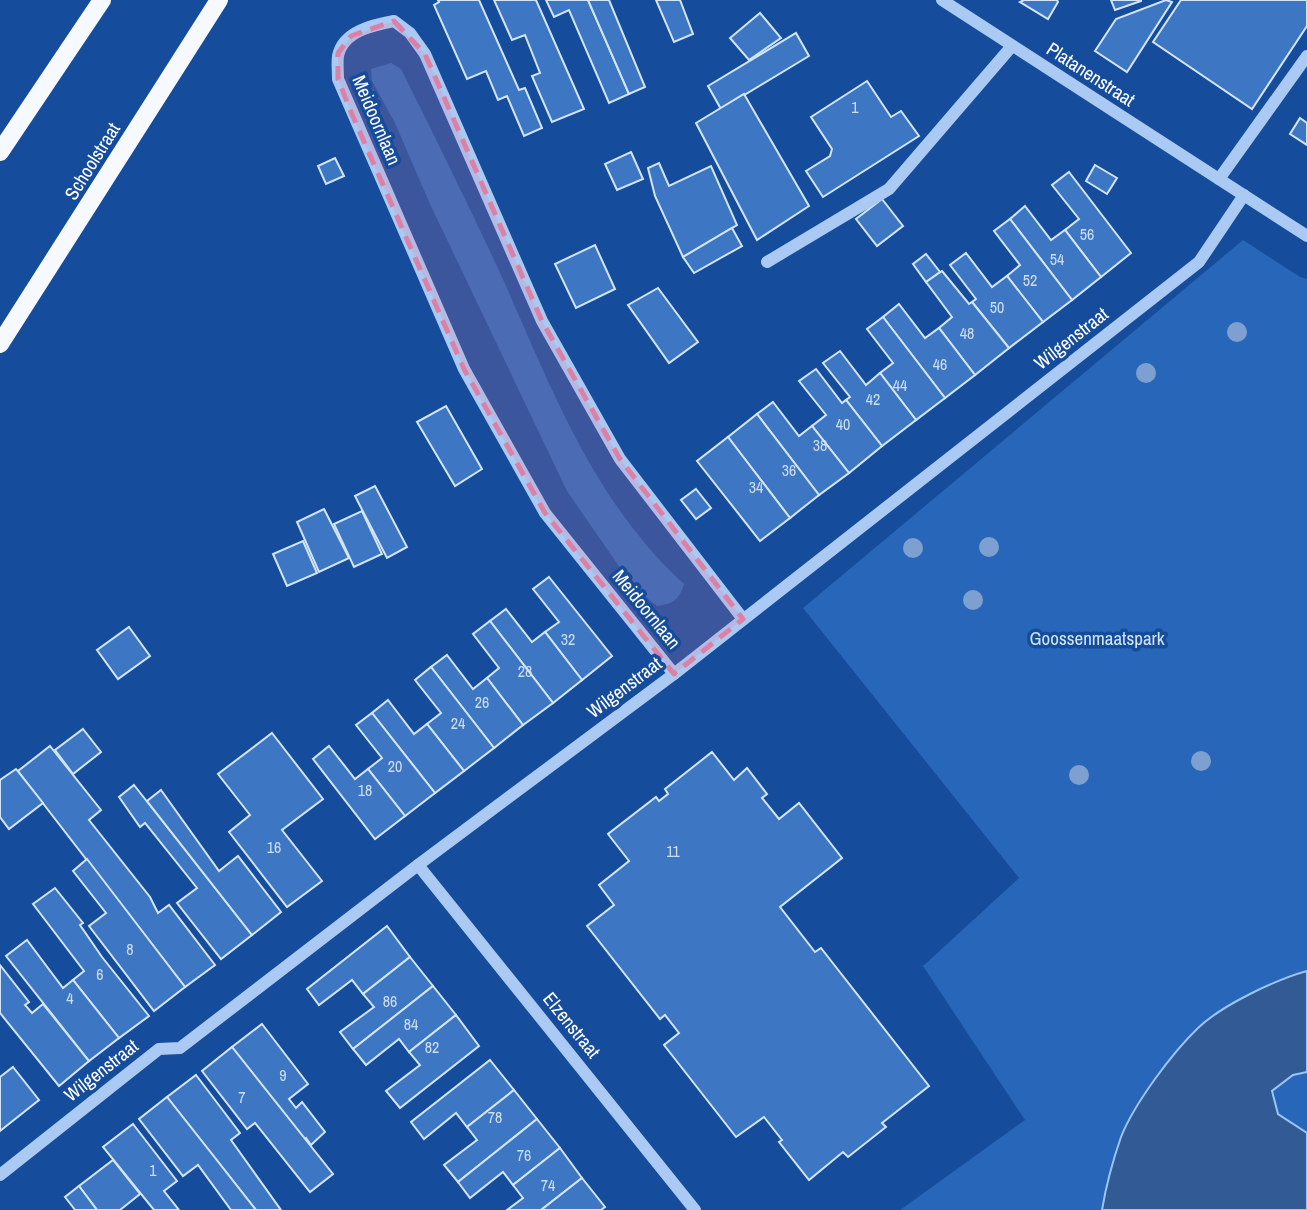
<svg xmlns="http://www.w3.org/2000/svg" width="1307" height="1210" viewBox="0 0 1307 1210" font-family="'Archivo Narrow',sans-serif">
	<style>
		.green { fill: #2866b9 }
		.water { fill: #325a94; stroke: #9cc4f6; stroke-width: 2 }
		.building { fill: #3d76c2; stroke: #d2e5fd; stroke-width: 2 }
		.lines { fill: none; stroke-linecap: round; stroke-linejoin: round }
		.minor { stroke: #aac9f3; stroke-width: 12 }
		.major { stroke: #f6f9ff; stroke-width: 18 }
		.tree { fill: #7da0d1 }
		.marked { fill: #dd80a5; fill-opacity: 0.2; stroke: #dd80a5; stroke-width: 5; stroke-dasharray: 14 9; stroke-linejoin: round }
		.labels { text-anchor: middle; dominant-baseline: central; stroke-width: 7; stroke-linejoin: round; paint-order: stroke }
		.number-label { font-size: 16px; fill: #ceddf0 }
		.street-label { font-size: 19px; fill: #fff; stroke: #154c9b }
		.park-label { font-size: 19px; fill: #d2e5fd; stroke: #154c9b }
	</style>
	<rect width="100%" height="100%" fill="#154c9b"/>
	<g class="green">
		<path d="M 391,63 L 401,69 C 435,137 469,206 501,275 C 551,386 592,500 684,584 C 679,600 673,604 657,606 L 634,588 L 567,491 L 430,204 L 395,123 L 372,81 L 371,69 Z"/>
		<path d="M 1243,240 L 1300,277 L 1307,279 L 1307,1210 L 900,1210 L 1025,1120 L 923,966 L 1019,878 L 803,608 Z"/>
	</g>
	<path class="water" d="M 1307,971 L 1307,1072 L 1293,1075 L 1272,1091 L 1278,1114 L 1307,1133 L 1307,1210 L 1102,1210 C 1106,1186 1113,1160 1121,1137 C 1134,1104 1172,1053 1198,1028 C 1222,1005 1275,980 1307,971 Z"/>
	<g class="building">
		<path d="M 438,0 L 479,0 L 519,90 L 525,88 L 542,128 L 524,136 L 507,96 L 498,100 L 486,71 L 467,79 L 434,5 L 439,2 Z"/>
		<path d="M 494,0 L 536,0 L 584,109 L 552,122 L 532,76 L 540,73 L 525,35 L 512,40 Z"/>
		<path d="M 546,0 L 588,0 L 629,94 L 609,103 L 569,10 L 554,17 Z"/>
		<path d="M 588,0 L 609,0 L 645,87 L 629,94 Z"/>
		<path d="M 656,0 L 680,0 L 693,34 L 674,42 Z"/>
		<path d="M 1024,0 L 1057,0 L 1058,2 L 1048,19 L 1020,2 Z"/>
		<path d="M 1111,0 L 1141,0 L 1141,1 L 1115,10 Z"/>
		<path d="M 1166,0 L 1172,2 L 1127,72 L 1095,51 L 1116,19 Z"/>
		<path d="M 1181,0 L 1307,0 L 1307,26 L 1252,109 L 1153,42 Z"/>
		<path d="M 760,13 L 781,38 L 749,60 L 730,38 Z"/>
		<path d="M 796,33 L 809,56 L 721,109 L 708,86 Z"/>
		<path d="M 867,81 L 891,117 L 901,111 L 919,136 L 823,197 L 806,171 L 830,156 L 832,149 L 811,117 Z"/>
		<path d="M 744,94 L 809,206 L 757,240 L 696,123 Z"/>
		<path d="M 1300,118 L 1307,123 L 1307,145 L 1290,134 Z"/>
		<path d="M 631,152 L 643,179 L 617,190 L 605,164 Z"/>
		<path d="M 335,158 L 344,176 L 326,184 L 318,166 Z"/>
		<path d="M 659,163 L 669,186 L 711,166 L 737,225 L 683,257 L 655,196 L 648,168 Z"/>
		<path d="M 1095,165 L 1117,178 L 1107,194 L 1086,181 Z"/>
		<path d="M 1069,172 L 1131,253 L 1101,277 L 1065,230 L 1079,219 L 1052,185 Z"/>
		<path d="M 882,199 L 903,226 L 877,246 L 856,219 Z"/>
		<path d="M 1025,206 L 1051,240 L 1065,230 L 1101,277 L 1072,300 L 1010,219 Z"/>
		<path d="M 1010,219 L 1072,300 L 1043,322 L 1007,276 L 1020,265 L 994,231 Z"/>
		<path d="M 732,228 L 742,246 L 694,273 L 683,257 Z"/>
		<path d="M 595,245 L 615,289 L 576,308 L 555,264 Z"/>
		<path d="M 966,253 L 992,287 L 1007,276 L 1043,322 L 1009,348 L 972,302 L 976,299 L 950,265 Z"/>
		<path d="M 926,254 L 940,272 L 926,282 L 913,264 Z"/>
		<path d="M 942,271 L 969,304 L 972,302 L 1009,348 L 975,375 L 939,328 L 952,317 L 926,282 Z"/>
		<path d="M 658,288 L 698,342 L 669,363 L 628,305 Z"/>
		<path d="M 899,304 L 925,338 L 939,328 L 975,375 L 945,398 L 883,317 Z"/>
		<path d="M 883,317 L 945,398 L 916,420 L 880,373 L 893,363 L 867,329 Z"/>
		<path d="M 840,351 L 866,385 L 880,373 L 916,420 L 882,446 L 846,400 L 850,397 L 823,363 Z"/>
		<path d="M 816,369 L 842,403 L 846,400 L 882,446 L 849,473 L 812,426 L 826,415 L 799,381 Z"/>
		<path d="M 773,402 L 799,436 L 812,426 L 849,473 L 819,495 L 757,414 Z"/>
		<path d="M 446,406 L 482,469 L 455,486 L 417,422 Z"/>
		<path d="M 757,414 L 819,495 L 790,518 L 728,437 Z"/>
		<path d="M 728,437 L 790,518 L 760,541 L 697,461 Z"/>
		<path d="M 375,486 L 407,547 L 387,558 L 355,496 Z"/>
		<path d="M 696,489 L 711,508 L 696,519 L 681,500 Z"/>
		<path d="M 324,509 L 349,558 L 319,572 L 297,522 Z"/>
		<path d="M 362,511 L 382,554 L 354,567 L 334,524 Z"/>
		<path d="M 303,541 L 317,573 L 287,586 L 273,554 Z"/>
		<path d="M 549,577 L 612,656 L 582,680 L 545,632 L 559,622 L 533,589 Z"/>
		<path d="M 506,609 L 532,642 L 545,632 L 582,680 L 553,703 L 490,621 Z"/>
		<path d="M 490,621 L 553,703 L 523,725 L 487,678 L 499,668 L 473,634 Z"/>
		<path d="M 129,627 L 150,656 L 118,679 L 97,650 Z"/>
		<path d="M 447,655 L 473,689 L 487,678 L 523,725 L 494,748 L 431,667 Z"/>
		<path d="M 431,667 L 494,748 L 464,771 L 427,724 L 441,713 L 415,680 Z"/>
		<path d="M 388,700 L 414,734 L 427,724 L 464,771 L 435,793 L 372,713 Z"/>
		<path d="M 372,713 L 435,793 L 405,816 L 368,769 L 382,758 L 356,725 Z"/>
		<path d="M 83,729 L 101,752 L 73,774 L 55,750 Z"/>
		<path d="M 272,733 L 323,799 L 282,830 L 322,881 L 287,907 L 229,832 L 250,815 L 218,774 Z"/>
		<path d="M 50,746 L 101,810 L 89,820 L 150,897 L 158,913 L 169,905 L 215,965 L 185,987 L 18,771 Z"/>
		<path d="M 329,746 L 355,779 L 368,769 L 405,816 L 375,839 L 313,759 Z"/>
		<path d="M 712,752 L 734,780 L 747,768 L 767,794 L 762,798 L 779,819 L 799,803 L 842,858 L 780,907 L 815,952 L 821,948 L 929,1086 L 882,1123 L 886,1127 L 848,1157 L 843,1152 L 809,1180 L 779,1142 L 782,1140 L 764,1117 L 736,1137 L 664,1045 L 679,1033 L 665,1015 L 660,1019 L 587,926 L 614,905 L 599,885 L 629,861 L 608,834 L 656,797 L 659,801 L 668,794 L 665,789 Z"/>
		<path d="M 16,769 L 43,803 L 9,829 L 0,817 L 0,780 Z"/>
		<path d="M 134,785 L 252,935 L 221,959 L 177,903 L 197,888 L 145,823 L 140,827 L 119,797 Z"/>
		<path d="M 161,790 L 219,871 L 238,856 L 281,912 L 252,935 L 147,801 Z"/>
		<path d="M 87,859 L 185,987 L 154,1011 L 89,926 L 106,913 L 73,871 Z"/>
		<path d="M 55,888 L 83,923 L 80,925 L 102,957 L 149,1016 L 119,1038 L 73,980 L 84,971 L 33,904 Z"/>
		<path d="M 387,926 L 410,957 L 363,994 L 352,980 L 319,1005 L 307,989 Z"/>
		<path d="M 27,940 L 63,988 L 73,980 L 119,1038 L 89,1061 L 6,956 Z"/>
		<path d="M 410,957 L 433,986 L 353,1049 L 340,1032 L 374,1007 L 363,994 Z"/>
		<path d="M 0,965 L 29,1002 L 25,1005 L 32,1013 L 43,1004 L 89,1061 L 59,1086 L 0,1013 Z"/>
		<path d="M 433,986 L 456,1015 L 409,1052 L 399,1039 L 366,1065 L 353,1049 Z"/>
		<path d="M 456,1015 L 479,1046 L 400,1108 L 386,1091 L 420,1065 L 409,1052 Z"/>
		<path d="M 262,1024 L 308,1084 L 289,1099 L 296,1108 L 302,1102 L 325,1132 L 311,1145 L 306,1138 L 304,1140 L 232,1047 Z"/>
		<path d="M 232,1047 L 333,1174 L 310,1192 L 255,1123 L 247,1129 L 202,1071 Z"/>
		<path d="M 490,1060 L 514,1090 L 467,1127 L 456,1113 L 424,1139 L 411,1122 Z"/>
		<path d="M 13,1067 L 39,1100 L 0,1131 L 0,1077 Z"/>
		<path d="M 196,1075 L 240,1133 L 231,1140 L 281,1210 L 256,1210 L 167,1097 Z"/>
		<path d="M 514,1090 L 537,1119 L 458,1182 L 444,1165 L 477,1140 L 467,1127 Z"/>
		<path d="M 167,1097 L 212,1154 L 256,1210 L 231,1210 L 198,1165 L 183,1176 L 139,1119 Z"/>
		<path d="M 537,1119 L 560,1148 L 513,1185 L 503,1172 L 470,1198 L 458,1182 Z"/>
		<path d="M 133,1124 L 177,1181 L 164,1191 L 179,1210 L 154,1210 L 103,1147 Z"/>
		<path d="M 560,1148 L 582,1178 L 541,1210 L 507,1210 L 523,1198 L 513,1185 Z"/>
		<path d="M 113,1160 L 140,1194 L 120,1210 L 97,1210 L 79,1186 Z"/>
		<path d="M 582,1178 L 605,1207 L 601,1210 L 541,1210 Z"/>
		<path d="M 79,1186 L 97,1210 L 75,1210 L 72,1206 L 65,1197 Z"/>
	</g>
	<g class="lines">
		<g class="minor">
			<path d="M 942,0 L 1307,236"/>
			<path d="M 1219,179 L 1307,56"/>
			<path d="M 767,262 L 889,189 L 1012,46"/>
			<path d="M 674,674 L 545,513 L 464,369 L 338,79 C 338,71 337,63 338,56 C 343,31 373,25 394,21 L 410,33 L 425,54 L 542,321 L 620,459 L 743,619"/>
			<path d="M 418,865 L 695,1210"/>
			<path d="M 0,1175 L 159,1049 L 180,1048 L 418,865 L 674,674 L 1199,262 L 1244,195"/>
		</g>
		<g class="major">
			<path d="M 0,152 L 102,0"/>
			<path d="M 0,344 L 219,0"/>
		</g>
	</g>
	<g class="tree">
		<circle cx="1237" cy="332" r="10"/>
		<circle cx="1146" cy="373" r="10"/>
		<circle cx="989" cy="547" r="10"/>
		<circle cx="913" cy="548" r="10"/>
		<circle cx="973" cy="600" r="10"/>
		<circle cx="1201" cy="761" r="10"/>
		<circle cx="1079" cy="775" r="10"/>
	</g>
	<path class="marked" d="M 394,21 L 425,54 L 542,321 L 620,459 L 743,619 L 674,674 L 545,513 L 464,369 L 351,112 L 338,79 L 338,53 L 351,36 Z"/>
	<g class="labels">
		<g class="number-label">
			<text x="855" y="107">1</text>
			<text x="1087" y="234">56</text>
			<text x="1057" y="259">54</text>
			<text x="1030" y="280">52</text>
			<text x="997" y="307">50</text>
			<text x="967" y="333">48</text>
			<text x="940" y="364">46</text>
			<text x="900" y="385">44</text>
			<text x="873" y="399">42</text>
			<text x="843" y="424">40</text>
			<text x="820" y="445">38</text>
			<text x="789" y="470">36</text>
			<text x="756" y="487">34</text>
			<text x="568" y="639">32</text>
			<text x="525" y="671">28</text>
			<text x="482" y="702">26</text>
			<text x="458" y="723">24</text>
			<text x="395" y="766">20</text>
			<text x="365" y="790">18</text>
			<text x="274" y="847">16</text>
			<text x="673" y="851">11</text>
			<text x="130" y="949">8</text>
			<text x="100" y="974">6</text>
			<text x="70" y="998">4</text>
			<text x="390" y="1001">86</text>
			<text x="411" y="1024">84</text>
			<text x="432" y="1047">82</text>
			<text x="283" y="1075">9</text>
			<text x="242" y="1097">7</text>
			<text x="495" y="1117">78</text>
			<text x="524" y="1155">76</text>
			<text x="153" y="1170">1</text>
			<text x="548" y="1185">74</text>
		</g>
		<g class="street-label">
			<text transform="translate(1091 74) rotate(33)">Platanenstraat</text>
			<text transform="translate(377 120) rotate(67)">Meidoornlaan</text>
			<text transform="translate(92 161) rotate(-58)">Schoolstraat</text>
			<text transform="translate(1071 338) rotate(-38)">Wilgenstraat</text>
			<text transform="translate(647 609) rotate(51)">Meidoornlaan</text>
			<text transform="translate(624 687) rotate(-37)">Wilgenstraat</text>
			<text transform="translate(572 1025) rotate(51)">Elzenstraat</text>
			<text transform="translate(101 1070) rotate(-38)">Wilgenstraat</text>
		</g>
		<g class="park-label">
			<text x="1097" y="638">Goossenmaatspark</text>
		</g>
	</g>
</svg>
